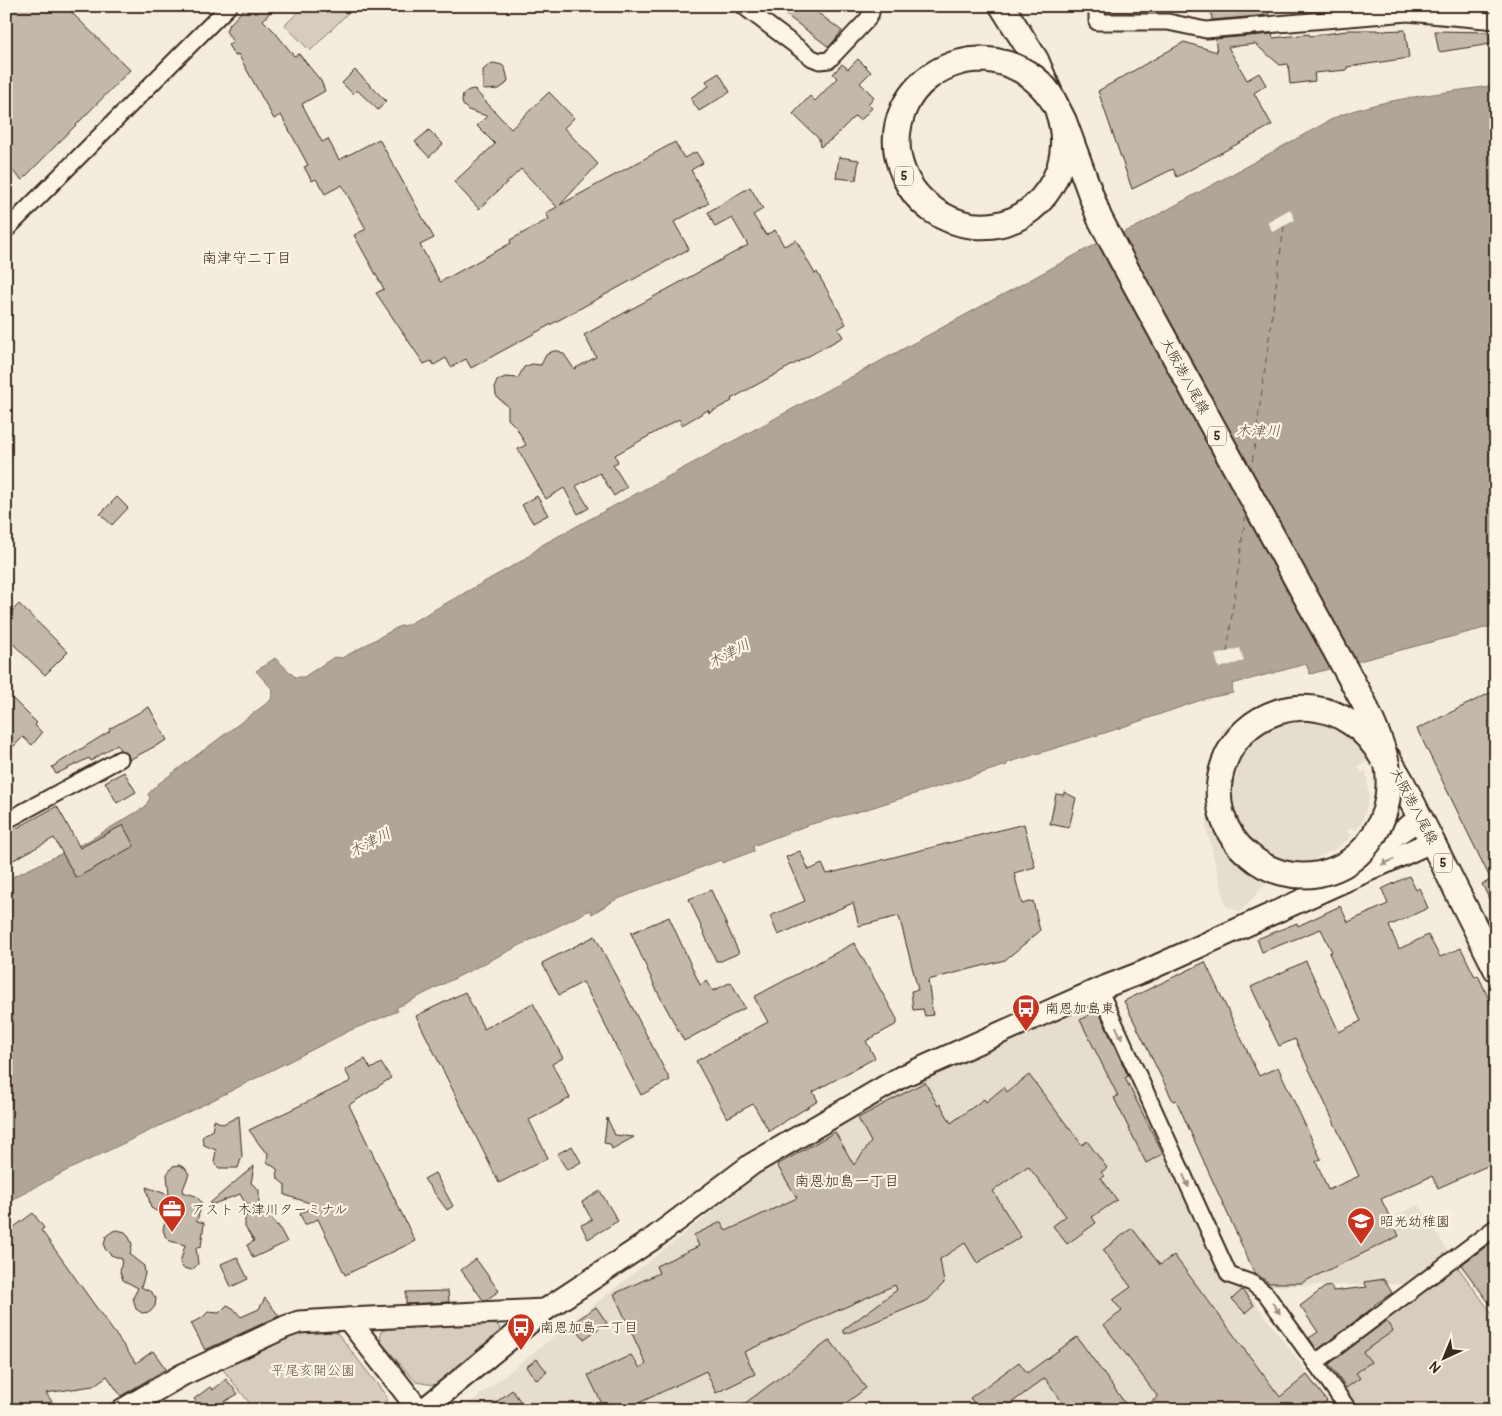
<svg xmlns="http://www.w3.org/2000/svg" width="1502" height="1416" viewBox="0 0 1502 1416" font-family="Pangolin,'Klee One',sans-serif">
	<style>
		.built { fill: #e5ddce }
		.green { fill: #d6cdbd; stroke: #887c6e }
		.water { fill: #b0a596; stroke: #817466 }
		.pier { fill: #f4eddd }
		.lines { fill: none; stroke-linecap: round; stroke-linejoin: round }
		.ferry { stroke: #645548; stroke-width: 1; stroke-dasharray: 6 5; stroke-linecap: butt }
		.building { fill: #c3b9aa; stroke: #3b2a1e }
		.street-casing { stroke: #3b2a1e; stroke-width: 19 }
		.secondary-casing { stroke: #3b2a1e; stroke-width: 25 }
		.primary-casing { stroke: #3b2a1e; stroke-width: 28 }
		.street { stroke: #fcf5e5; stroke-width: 15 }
		.secondary { stroke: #fcf5e5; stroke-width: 21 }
		.primary { stroke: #fcf5e5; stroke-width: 24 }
		.primary-bridge-casing { stroke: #3b2a1e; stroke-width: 28; stroke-linecap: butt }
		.primary-bridge { stroke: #fcf5e5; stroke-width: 24 }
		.oneway { fill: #9c9082 }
		.labels { text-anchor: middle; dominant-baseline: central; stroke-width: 4.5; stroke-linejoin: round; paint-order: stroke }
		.shield { fill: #fcf5e5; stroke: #75675a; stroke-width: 1 }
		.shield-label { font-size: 12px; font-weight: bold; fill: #3b2a1e }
		.street-label { font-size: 14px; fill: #3b2a1e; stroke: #fcf5e5 }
		.poi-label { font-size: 14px; fill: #3b2a1e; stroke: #fcf5e5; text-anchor: start }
		.park-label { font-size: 14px; fill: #625346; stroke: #fcf5e5 }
		.neighbourhood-label { font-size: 15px; fill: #3b2a1e; stroke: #fcf5e5 }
		.water-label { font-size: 15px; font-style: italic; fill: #645548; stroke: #fcf5e5 }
	</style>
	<rect width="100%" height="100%" fill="#f4eddd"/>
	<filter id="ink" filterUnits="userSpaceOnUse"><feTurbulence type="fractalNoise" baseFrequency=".02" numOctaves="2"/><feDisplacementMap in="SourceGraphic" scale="10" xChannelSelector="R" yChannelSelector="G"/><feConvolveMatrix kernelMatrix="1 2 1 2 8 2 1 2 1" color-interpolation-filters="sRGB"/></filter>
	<g filter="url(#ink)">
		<g class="built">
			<path d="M 1293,696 L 1315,697 L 1332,700 L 1350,708 L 1358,713 L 1393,751 L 1358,766 L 1361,773 L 1366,771 L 1369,796 L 1366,810 L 1361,824 L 1356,831 L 1352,827 L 1347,832 L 1352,836 L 1335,849 L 1273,880 L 1263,887 L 1240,912 L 1226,906 L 1206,827 L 1222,730 L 1228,724 L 1232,727 L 1250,712 L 1263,704 Z"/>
			<path d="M 1094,1007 L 1099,1008 L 1230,1288 L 1244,1288 L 1335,1410 L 461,1410 L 762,1172 L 926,1075 Z"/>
			<path d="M 1419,1205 L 1449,1253 L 1403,1284 L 1268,1286 L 1255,1276 Z"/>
		</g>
		<g class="green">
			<path d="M 304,6 L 355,6 L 310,51 L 285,25 Z"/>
			<path d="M 1457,1266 L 1496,1319 L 1496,1410 L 1358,1410 L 1325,1364 Z"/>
			<path d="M 492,1324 L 499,1326 L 500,1333 L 496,1340 L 434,1385 L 416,1382 L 382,1343 L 380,1337 L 381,1331 L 389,1329 Z"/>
			<path d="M 324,1327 L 338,1334 L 387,1397 L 384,1410 L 255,1410 L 221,1367 L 294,1332 Z"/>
		</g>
		<path class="water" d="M 1496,85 L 1496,625 L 1310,674 L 1306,664 L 1232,684 L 1233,693 L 1207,698 L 1111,731 L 1007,763 L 1007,765 L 864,810 L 808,825 L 753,846 L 754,851 L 722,863 L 721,860 L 615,900 L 592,914 L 590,910 L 396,1008 L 398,1011 L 351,1030 L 205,1104 L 66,1171 L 17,1197 L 6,1205 L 6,880 L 88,841 L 145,807 L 150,798 L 148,794 L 158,784 L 271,700 L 273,690 L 256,671 L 275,658 L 295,677 L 304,677 L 334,657 L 342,658 L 400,626 L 407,625 L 525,559 L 542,545 L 1094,245 L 1134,228 L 1336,117 C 1382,98 1446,93 1496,85 Z"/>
		<g class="pier">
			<path d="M 1290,209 L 1295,220 L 1273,232 L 1267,222 Z"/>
			<path d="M 1240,648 L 1244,661 L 1219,668 L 1215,655 Z"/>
		</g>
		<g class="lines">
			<g class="ferry">
				<path d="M 1251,472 L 1284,226"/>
				<path d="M 1227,652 L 1246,511"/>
			</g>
		</g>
		<g class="building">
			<path d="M 6,6 L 65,6 L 130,70 L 22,180 L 6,165 Z"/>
			<path d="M 247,6 L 276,6 L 263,20 L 274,31 L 294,56 L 299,54 L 321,81 L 325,91 L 302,104 L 322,142 L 328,139 L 339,160 L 379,139 L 434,238 L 420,245 L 440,282 L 511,243 L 510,240 L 549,219 L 546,213 L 557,207 L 521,169 L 479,209 L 454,182 L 495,144 L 477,126 L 487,116 L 468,110 L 463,105 L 462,101 L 463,94 L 469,90 L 474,89 L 511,129 L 549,92 L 574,118 L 564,128 L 598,164 L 560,205 L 675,142 L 684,158 L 696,152 L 703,163 L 691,170 L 709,203 L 674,222 L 689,249 L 471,368 L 466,359 L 451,367 L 446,358 L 434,365 L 431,361 L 424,364 L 376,293 L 384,289 L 354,235 L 366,229 L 342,185 L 325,194 L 316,179 L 312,181 L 304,167 L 308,165 L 281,115 L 274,119 L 238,54 L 235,56 L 228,45 L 233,42 L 226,31 L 228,26 Z"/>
			<path d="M 774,6 L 809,6 L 842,31 L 829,47 Z"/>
			<path d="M 1210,6 L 1267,6 L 1269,15 L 1212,20 Z"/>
			<path d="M 1347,30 L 1377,30 L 1377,31 L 1405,30 L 1409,58 L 1347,67 L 1347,70 L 1314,73 L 1315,81 L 1290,84 L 1288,64 L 1280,65 L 1255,44 L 1228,47 L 1247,80 L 1259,73 L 1266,85 L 1254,93 L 1272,125 L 1177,177 L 1173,169 L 1132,189 L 1098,91 L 1184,42 L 1217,52 L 1215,39 L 1272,34 L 1273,38 L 1309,34 L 1310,36 L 1347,31 Z"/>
			<path d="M 1435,31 L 1489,32 L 1491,44 L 1439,52 Z"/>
			<path d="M 858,59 L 871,72 L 860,83 L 874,97 L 868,104 L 872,108 L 860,121 L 855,116 L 832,139 L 820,147 L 819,139 L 793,114 L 810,96 L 815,101 L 837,78 L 833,74 L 842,64 L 848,69 Z"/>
			<path d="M 494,63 L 502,65 L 505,68 L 508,80 L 506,84 L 499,89 L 483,90 L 483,70 L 490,64 Z"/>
			<path d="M 355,70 L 386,101 L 378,110 L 357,90 L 353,94 L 342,83 Z"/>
			<path d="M 719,73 L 730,92 L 699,111 L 690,98 L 709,86 L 706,81 Z"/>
			<path d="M 429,130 L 443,144 L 429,157 L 415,142 Z"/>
			<path d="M 839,157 L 859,160 L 856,180 L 836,178 Z"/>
			<path d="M 750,187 L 763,209 L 753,215 L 766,235 L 775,230 L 784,246 L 796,240 L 815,274 L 817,272 L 846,324 L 838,329 L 843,337 L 731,399 L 732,401 L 709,413 L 708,410 L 682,425 L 679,419 L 615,455 L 618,462 L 613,465 L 627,487 L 614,496 L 600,473 L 576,486 L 589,508 L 578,514 L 564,488 L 546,499 L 518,449 L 526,445 L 516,427 L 508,419 L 508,406 L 499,399 L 496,395 L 495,386 L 497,381 L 505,377 L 518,378 L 524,367 L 532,364 L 541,365 L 546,355 L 553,351 L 559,351 L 564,354 L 574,369 L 596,357 L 584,335 L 748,245 L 732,218 L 715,227 L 708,212 Z"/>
			<path d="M 537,496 L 548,515 L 533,523 L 522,505 Z"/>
			<path d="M 117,497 L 128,508 L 112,525 L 100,514 Z"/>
			<path d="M 19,604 L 68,652 L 45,675 L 6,637 L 6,617 Z"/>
			<path d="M 1496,690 L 1496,913 L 1482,884 L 1491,880 L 1417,729 Z"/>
			<path d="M 6,692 L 37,723 L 35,725 L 42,733 L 32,745 L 23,737 L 6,754 Z"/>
			<path d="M 149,707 L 167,740 L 129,760 L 128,754 L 120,750 L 117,744 L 91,761 L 89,758 L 56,774 L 52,767 L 110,731 L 109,729 Z"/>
			<path d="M 124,772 L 136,792 L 117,803 L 105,782 Z"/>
			<path d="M 1064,792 L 1076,798 L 1069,828 L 1050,824 L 1056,794 L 1064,795 Z"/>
			<path d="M 57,806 L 80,848 L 123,825 L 134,846 L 76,878 L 54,838 L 6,864 L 6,834 Z"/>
			<path d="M 1024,824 L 1035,867 L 1014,873 L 1022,904 L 1033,901 L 1040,931 L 1005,960 L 928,980 L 933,1015 L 925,1016 L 923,1009 L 913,1010 L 911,991 L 918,990 L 899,916 L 859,926 L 853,903 L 778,935 L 770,916 L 805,901 L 786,857 L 800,851 L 809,870 L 822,864 L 827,874 Z"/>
			<path d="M 1409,876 L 1416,890 L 1419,888 L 1428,908 L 1389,926 L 1399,949 L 1428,935 L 1440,957 L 1461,948 L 1475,977 L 1478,975 L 1496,1015 L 1496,1162 L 1438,1188 L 1432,1176 L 1381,1199 L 1399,1236 L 1301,1283 L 1269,1283 L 1254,1272 L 1176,1100 L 1173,1101 L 1124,1001 L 1205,962 L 1259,1076 L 1278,1067 L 1321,1159 L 1316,1161 L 1328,1190 L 1359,1176 L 1295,1039 L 1279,1046 L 1251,987 L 1306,961 L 1339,1032 L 1361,1021 L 1329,953 L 1332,952 L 1321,929 L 1262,952 L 1257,939 L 1297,923 L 1298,926 L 1340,906 L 1348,922 L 1388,904 L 1382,889 Z"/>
			<path d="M 711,890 L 739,953 L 721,961 L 716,961 L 689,899 Z"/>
			<path d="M 669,917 L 700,985 L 707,981 L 713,991 L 731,982 L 745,1008 L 684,1041 L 657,991 L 631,933 Z"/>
			<path d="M 595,936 L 670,1080 L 641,1095 L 583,982 L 559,995 L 542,963 Z"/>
			<path d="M 854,943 L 897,1019 L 897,1024 L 866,1041 L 875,1058 L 813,1092 L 818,1101 L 769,1131 L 753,1104 L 727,1118 L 696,1061 L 768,1022 L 754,997 Z"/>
			<path d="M 465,992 L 484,1029 L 533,1003 L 563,1058 L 552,1064 L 570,1098 L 529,1120 L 548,1158 L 499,1183 L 416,1016 Z"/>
			<path d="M 1098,1010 L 1128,1076 L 1125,1078 L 1163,1154 L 1146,1163 L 1114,1098 L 1118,1096 L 1080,1020 Z"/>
			<path d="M 365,1059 L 371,1069 L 381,1063 L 391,1078 L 349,1105 L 415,1241 L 345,1275 L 318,1219 L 305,1225 L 300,1214 L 316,1205 L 285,1195 L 285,1185 L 278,1179 L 277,1169 L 267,1162 L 268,1153 L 262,1148 L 249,1130 L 351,1081 L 345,1070 Z"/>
			<path d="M 1029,1075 L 1082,1145 L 1087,1141 L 1107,1168 L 1101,1172 L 1105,1176 L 1101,1178 L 1117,1200 L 1092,1217 L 1096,1223 L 1067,1244 L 1053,1226 L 1066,1216 L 1028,1166 L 993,1191 L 1021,1237 L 977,1263 L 965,1243 L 940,1259 L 944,1283 L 928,1300 L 845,1334 L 843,1330 L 897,1290 L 895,1285 L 744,1352 L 755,1374 L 716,1393 L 706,1371 L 624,1410 L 605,1410 L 588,1375 L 631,1355 L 640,1368 L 646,1364 L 614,1294 L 659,1273 L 656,1266 L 699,1246 L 694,1235 L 721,1222 L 726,1231 L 797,1198 L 777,1165 L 835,1132 L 854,1165 L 871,1142 L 858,1118 L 925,1082 L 938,1106 L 940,1104 L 951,1123 L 984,1099 L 986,1102 L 1004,1087 L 1007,1092 Z"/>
			<path d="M 239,1116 L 242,1156 L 238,1168 L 219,1168 L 214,1163 L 216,1150 L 204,1145 L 202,1138 L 205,1134 L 212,1131 L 214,1120 L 223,1124 Z"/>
			<path d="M 607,1118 L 615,1135 L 634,1137 L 612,1149 L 610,1144 L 604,1143 Z"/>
			<path d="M 572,1146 L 581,1162 L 567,1170 L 557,1154 Z"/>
			<path d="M 179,1165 L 185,1168 L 189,1174 L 182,1192 L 196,1196 L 202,1203 L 197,1221 L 204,1223 L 201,1247 L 196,1248 L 198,1264 L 192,1270 L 183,1268 L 180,1263 L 185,1245 L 170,1241 L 165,1236 L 163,1229 L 167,1217 L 151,1208 L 146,1187 L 169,1195 L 167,1174 L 173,1166 Z"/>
			<path d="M 254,1166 L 251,1183 L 259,1190 L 259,1206 L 268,1213 L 277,1226 L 278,1225 L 287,1242 L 253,1258 L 247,1245 L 254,1241 L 245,1227 L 245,1218 L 252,1207 L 244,1201 L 240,1194 L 211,1205 L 210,1203 Z"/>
			<path d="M 435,1173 L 453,1206 L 447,1210 L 424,1179 Z"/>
			<path d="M 600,1191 L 618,1221 L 588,1239 L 581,1225 L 592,1220 L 582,1202 Z"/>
			<path d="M 33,1213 L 44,1228 L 41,1230 L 136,1363 L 153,1351 L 166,1369 L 121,1396 L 107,1376 L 93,1386 L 46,1393 L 58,1410 L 6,1410 L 6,1233 Z"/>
			<path d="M 1132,1228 L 1160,1265 L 1174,1255 L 1280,1397 L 1307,1375 L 1327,1401 L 1315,1410 L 1140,1410 L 1158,1397 L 1104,1325 L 1122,1311 L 1113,1300 L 1131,1287 L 1103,1250 Z"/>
			<path d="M 117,1230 L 125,1232 L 128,1235 L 132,1244 L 130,1255 L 144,1266 L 145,1274 L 141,1287 L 151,1292 L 156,1298 L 155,1306 L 150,1312 L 142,1313 L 136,1309 L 133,1298 L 138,1288 L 123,1280 L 120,1272 L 122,1259 L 111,1255 L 105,1249 L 104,1245 L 106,1236 L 113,1231 Z"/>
			<path d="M 1496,1239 L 1496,1312 L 1461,1265 Z"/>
			<path d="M 237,1257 L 248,1279 L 231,1287 L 221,1264 Z"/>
			<path d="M 476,1259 L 499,1291 L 486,1300 L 483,1300 L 461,1270 Z"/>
			<path d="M 1384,1279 L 1392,1293 L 1374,1305 L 1375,1306 L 1317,1350 L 1309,1338 L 1318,1332 L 1300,1306 L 1325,1287 L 1331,1286 L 1333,1291 L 1367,1287 L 1364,1282 Z"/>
			<path d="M 1242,1290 L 1254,1305 L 1245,1313 L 1232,1299 Z"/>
			<path d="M 448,1291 L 449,1302 L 406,1304 L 406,1292 Z"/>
			<path d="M 265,1298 L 279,1316 L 205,1350 L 191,1323 L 202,1318 L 208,1312 L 219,1313 L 227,1305 L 233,1308 L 241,1317 L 259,1309 Z"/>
			<path d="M 596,1307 L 607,1323 L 584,1339 L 573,1323 Z"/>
			<path d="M 1386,1321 L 1393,1331 L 1363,1352 L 1371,1362 L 1356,1373 L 1360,1378 L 1346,1388 L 1329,1364 Z"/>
			<path d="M 1077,1337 L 1130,1410 L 1068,1410 L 1045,1378 L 1002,1410 L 979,1410 L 970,1398 L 1019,1362 L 1027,1373 Z"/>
			<path d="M 830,1340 L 866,1388 L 837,1410 L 736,1410 Z"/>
			<path d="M 537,1359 L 547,1372 L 537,1380 L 526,1367 Z"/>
			<path d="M 226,1379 L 238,1394 L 222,1403 L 228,1410 L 203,1410 L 194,1399 L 210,1387 L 213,1390 Z"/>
			<path d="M 512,1390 L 527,1410 L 486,1410 Z"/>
		</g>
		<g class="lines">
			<g class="street-casing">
				<g id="street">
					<path d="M 743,6 L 812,58 L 820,61 L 829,60 L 867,20 L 871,13 L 870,6"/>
					<path d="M 1097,6 L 1097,22 L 1168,22 L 1206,30 L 1408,13 L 1496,21"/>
					<path d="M 6,230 L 229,6"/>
					<path d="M 6,821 L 120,759"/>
					<path d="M 1099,989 L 1229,1275 L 1252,1283 L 1266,1294 L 1349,1410"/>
					<path d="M 1315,1363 L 1496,1227"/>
				</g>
			</g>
			<g class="secondary-casing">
				<g id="secondary">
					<path d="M 1359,859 L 1421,818"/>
					<path d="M 348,1319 L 419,1410"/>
					<path d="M 122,1410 L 182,1375 L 285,1327 L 299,1322 L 348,1319 L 545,1310"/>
					<path d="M 423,1410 L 545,1310 L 651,1240 L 752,1164 L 901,1077 L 1099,989 L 1143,972 L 1433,841"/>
				</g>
			</g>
			<g class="primary-casing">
				<g id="primary">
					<path d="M 1002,6 L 1036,60 L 1052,98"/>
					<path d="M 1382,752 L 1388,758 L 1401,780 L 1496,969"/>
				</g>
			</g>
			<use href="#street" class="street"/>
			<use href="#secondary" class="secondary"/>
			<use href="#primary" class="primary"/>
			<g class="primary-bridge-casing">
				<path id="primary-bridge" d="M 1057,109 C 1067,137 1066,164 1048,190 C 991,272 866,199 905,107 C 915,84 937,68 961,62 C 979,57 997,60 1014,66 C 1100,101 1066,234 974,226 C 943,223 916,204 904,176 C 860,79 1008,0 1064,121 L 1099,217 L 1121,259 L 1364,703 C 1372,723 1386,750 1388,771 C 1393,817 1367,864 1319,874 C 1294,879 1268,872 1249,855 C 1236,845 1227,831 1222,815 C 1217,798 1218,780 1224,763 C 1242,712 1306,691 1351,723 C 1365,732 1375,745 1383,759"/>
			</g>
			<use href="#primary-bridge" class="primary-bridge"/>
		</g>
		<defs><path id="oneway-solid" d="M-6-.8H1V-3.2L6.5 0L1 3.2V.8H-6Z" transform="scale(1.25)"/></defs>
		<g class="oneway">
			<use href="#oneway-solid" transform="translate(1388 862) rotate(156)"/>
			<use href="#oneway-solid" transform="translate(1119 1033) rotate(66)"/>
			<use href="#oneway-solid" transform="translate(1186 1181) rotate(66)"/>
			<use href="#oneway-solid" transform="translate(1276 1308) rotate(55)"/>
		</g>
	</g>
	<defs>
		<g id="bus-pin" transform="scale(1.4375)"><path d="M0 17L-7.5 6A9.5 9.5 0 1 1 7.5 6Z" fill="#c8321e" stroke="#fcf5e5"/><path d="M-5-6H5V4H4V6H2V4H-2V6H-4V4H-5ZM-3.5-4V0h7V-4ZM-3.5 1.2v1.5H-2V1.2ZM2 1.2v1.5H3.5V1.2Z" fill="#fff"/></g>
		<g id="office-pin" transform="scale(1.4375)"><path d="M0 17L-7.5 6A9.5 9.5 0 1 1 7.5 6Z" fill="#c8321e" stroke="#fcf5e5"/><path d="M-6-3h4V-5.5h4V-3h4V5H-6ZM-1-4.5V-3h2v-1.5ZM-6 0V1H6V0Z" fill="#fff"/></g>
		<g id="school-pin" transform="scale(1.4375)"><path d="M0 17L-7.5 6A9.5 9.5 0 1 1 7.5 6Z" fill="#c8321e" stroke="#fcf5e5"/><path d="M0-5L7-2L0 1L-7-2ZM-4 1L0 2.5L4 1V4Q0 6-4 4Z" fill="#fff"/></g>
	</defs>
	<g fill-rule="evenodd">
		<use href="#bus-pin" x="1026" y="1008"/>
		<use href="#office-pin" x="172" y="1209"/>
		<use href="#school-pin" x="1361" y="1221"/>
		<use href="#bus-pin" x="521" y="1327"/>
	</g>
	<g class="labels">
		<g class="shield">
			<rect x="895" y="166.5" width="18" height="19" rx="4"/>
			<rect x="1208" y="426.5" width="18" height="19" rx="4"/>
			<rect x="1434" y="853.5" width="18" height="19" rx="4"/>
		</g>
		<g class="shield-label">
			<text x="904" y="176">5</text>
			<text x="1217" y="436">5</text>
			<text x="1443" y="863">5</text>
		</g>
		<g class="street-label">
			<text transform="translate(1185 376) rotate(61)">大阪港八尾線</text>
			<text transform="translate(1414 806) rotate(62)">大阪港八尾線</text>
		</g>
		<g class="poi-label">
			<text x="1045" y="1008">南恩加島東</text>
			<text x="191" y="1209">アスト 木津川ターミナル</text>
			<text x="1380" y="1221">昭光幼稚園</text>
			<text x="540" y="1327">南恩加島一丁目</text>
		</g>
		<g class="park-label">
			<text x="313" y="1370">平尾亥開公園</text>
		</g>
		<g class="neighbourhood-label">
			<text x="247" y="258">南津守二丁目</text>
			<text x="847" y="1181">南恩加島一丁目</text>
		</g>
		<g class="water-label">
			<text x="1258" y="431">木津川</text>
			<text transform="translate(729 654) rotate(-28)">木津川</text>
			<text transform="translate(370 843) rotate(-28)">木津川</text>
		</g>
	</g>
	<rect width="1502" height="1416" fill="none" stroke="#fcf5e5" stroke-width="25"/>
	<rect x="12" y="12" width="1477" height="1391" fill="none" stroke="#3b2a1e" stroke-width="2" filter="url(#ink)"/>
	<g transform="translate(1444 1358) rotate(224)" stroke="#fcf5e5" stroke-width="4" paint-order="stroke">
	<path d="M0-4L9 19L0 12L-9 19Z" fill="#3b2a1e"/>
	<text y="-8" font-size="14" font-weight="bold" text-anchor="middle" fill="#3b2a1e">N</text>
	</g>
</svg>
